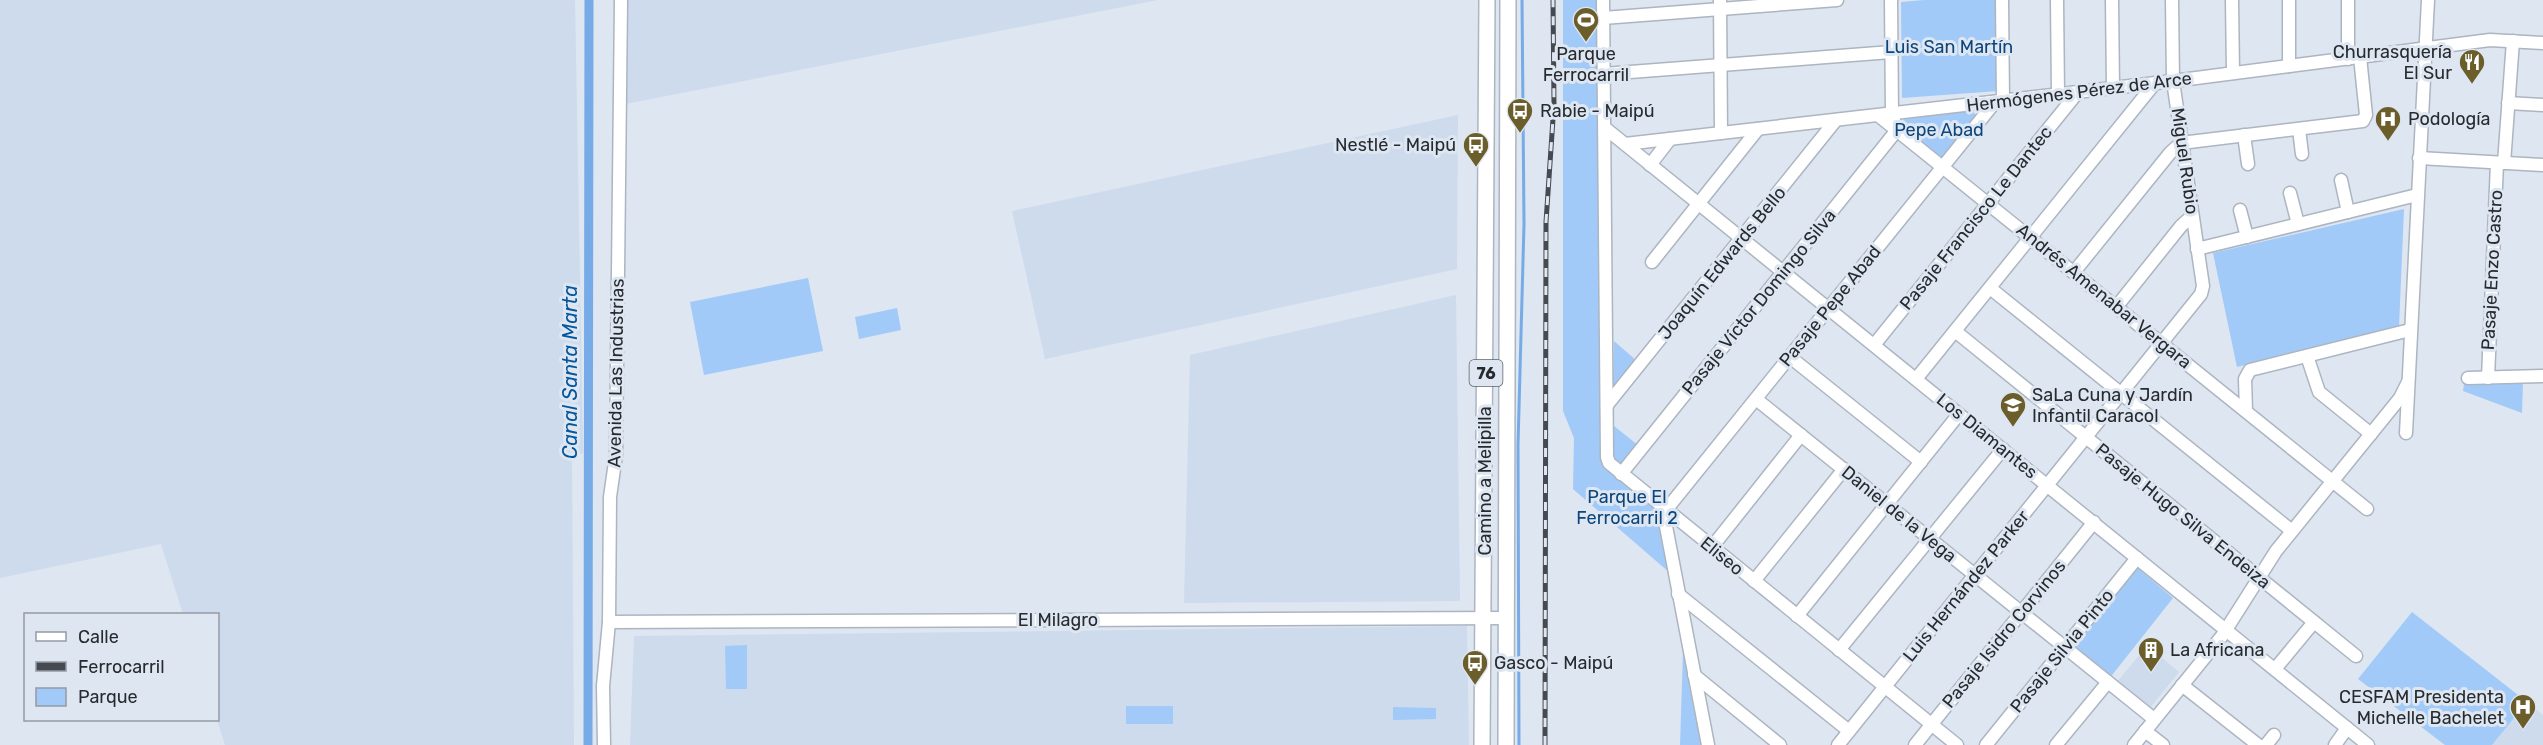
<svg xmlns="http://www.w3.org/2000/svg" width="2543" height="745" viewBox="0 0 2543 745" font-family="Rubik,sans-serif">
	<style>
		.built { fill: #cddbec }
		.green { fill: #a2caf8 }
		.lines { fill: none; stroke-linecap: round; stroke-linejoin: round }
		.stream { stroke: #76abe7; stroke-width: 3 }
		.canal { stroke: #76abe7; stroke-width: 9 }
		.minor-casing { stroke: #acb5c0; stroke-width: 15 }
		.major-casing { stroke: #acb5c0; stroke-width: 18 }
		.minor { stroke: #fff; stroke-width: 12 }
		.major { stroke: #fff; stroke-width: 15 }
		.rail-casing { stroke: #464a50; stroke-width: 5 }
		.rail { stroke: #dde6f1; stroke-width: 3; stroke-dasharray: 9; stroke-linecap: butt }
		.labels { text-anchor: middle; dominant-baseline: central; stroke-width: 6; stroke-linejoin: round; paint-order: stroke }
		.shield { fill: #dde6f1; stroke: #5e6369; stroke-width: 1.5 }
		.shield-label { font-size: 16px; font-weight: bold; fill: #272b2f }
		.park-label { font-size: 18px; fill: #0c457b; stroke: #dde6f1 }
		.poi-label { font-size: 18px; fill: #272b2f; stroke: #dde6f1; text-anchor: start }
		.street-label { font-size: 18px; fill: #272b2f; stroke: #dde6f1 }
		.water-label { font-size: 20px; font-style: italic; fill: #04569d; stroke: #dde6f1 }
	</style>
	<rect width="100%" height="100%" fill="#dde6f1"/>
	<g class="built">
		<path d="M 0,0 L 575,0 L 583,453 L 572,456 L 574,745 L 225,745 L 217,720 L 218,614 L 183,614 L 161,544 L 0,578 Z"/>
		<path d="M 614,0 L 1158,0 L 615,106 Z"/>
		<path d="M 1458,115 L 1457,269 L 1045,359 L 1012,211 Z"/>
		<path d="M 1456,295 L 1460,601 L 1184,603 L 1190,355 Z"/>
		<path d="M 1467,626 L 1469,745 L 630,745 L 634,636 Z"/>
		<path d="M 2151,646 L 2159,652 L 2161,649 L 2165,652 L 2161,657 L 2179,672 L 2150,708 L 2117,682 L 2146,647 L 2148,648 Z"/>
		<path d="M 2527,702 L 2543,715 L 2543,745 L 2492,745 Z"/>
	</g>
	<g class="green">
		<path d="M 1563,0 L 1599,0 L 1604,459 L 1661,509 L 1670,573 L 1573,489 L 1574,438 L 1563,411 Z"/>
		<path d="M 1924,0 L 1999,0 L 1998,91 L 1902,98 L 1901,2 Z"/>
		<path d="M 1968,107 L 1975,114 L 1975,118 L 1942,158 L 1904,128 L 1902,123 L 1908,114 Z"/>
		<path d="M 2404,209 L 2399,327 L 2237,367 L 2213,253 Z"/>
		<path d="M 808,278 L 823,351 L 704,375 L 690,302 Z"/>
		<path d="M 897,308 L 901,330 L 859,339 L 855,317 Z"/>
		<path d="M 1614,341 L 1637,361 L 1613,391 Z"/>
		<path d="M 2523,383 L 2522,413 L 2463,391 L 2464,384 Z"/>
		<path d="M 1614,426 L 1639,446 L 1623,467 L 1613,459 Z"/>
		<path d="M 2135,566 L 2173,598 L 2109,679 L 2069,647 Z"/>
		<path d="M 2412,612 L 2527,702 L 2492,745 L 2445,745 L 2358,679 Z"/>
		<path d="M 747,645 L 747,689 L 726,689 L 725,646 Z"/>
		<path d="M 1683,651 L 1701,745 L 1680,745 Z"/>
		<rect x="1126" y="706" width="47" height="18"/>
		<path d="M 1393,707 L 1436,708 L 1436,719 L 1393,720 Z"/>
	</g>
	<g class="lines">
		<path class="stream" d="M 1519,745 L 1518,445 L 1524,224 L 1522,0"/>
		<path class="canal" d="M 588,745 L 589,0"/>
		<g class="minor-casing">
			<g id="minor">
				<path d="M 1603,0 L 1607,457 L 1609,463 L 1957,745"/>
				<path d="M 1720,0 L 1721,133"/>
				<path d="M 2002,0 L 2003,101"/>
				<path d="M 2057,0 L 2058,94"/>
				<path d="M 2112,0 L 2113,88"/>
				<path d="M 2232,0 L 2233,73"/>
				<path d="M 2289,0 L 2289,66"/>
				<path d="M 2348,0 L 2348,59"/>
				<path d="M 1603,18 L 1837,0"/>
				<path d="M 1604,74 L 1891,52"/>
				<path d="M 2508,103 L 2543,105"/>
				<path d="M 1879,116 L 2367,509"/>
				<path d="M 1605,128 L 2368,745"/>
				<path d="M 2299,129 L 2302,154"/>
				<path d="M 2244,135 L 2248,164"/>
				<path d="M 1625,144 L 2173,81 L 2490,40 L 2543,43"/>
				<path d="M 2419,158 L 2543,165"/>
				<path d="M 2504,163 L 2513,41"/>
				<path d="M 1650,165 L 1670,139"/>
				<path d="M 2341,180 L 2348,212"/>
				<path d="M 2290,193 L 2298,224"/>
				<path d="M 2240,210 L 2247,237"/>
				<path d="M 2197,249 L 2417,195"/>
				<path d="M 1652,262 L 1758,129"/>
				<path d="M 2074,272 L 2170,153 L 2181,143 L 2363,121 L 2366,115 L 2360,57"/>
				<path d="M 1990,288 L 2292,531"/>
				<path d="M 2117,306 L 2181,226 L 2192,216"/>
				<path d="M 1955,331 L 2356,656"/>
				<path d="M 1874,345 L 2078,92"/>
				<path d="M 2307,356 L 2319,392 L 2371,434"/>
				<path d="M 1790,357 L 1921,462"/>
				<path d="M 2468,378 L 2543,376"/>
				<path d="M 2488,378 L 2497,163"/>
				<path d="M 1916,379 L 2155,83"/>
				<path d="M 1756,399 L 2154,719"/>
				<path d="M 1607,405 L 1836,120"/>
				<path d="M 2246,411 L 2245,379 L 2250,370 L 2410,330"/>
				<path d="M 2406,433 L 2428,0"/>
				<path d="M 1621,474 L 1897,130 L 1892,114 L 1891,0"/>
				<path d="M 1666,510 L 1995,102"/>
				<path d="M 1666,510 L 1664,516 L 1708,745"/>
				<path d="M 1712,547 L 1801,435"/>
				<path d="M 1754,581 L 1844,469"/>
				<path d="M 1678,594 L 1849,731"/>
				<path d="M 1797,616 L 1959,414"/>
				<path d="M 609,622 L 1507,618"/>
				<path d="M 1839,650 L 2003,449"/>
				<path d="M 2275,669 L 2314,622"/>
				<path d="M 1694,675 L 1780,745"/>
				<path d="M 2182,685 L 2258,745"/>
				<path d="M 2145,731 L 2163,745"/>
				<path d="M 604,745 L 603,686 L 609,622 L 610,497 L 616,455 L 621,0"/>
				<path d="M 1838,745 L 2201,294 L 2203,286 L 2173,81 L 2172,0"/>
				<path d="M 1915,745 L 2094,522"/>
				<path d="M 1986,745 L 2137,558"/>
				<path d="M 2056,745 L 2108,682"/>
				<path d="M 2134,745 L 2222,636 L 2276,551 L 2400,398 L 2408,382"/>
				<path d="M 2266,745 L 2274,735"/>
				<path d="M 2335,745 L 2347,728"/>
			</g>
		</g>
		<g class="major-casing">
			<g id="major">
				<path d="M 1482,745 L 1487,0"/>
				<path d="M 1506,745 L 1508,0"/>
			</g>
		</g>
		<use href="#minor" class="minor"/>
		<use href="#major" class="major"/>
		<g class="rail-casing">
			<path id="rail" d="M 1545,745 L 1546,222 L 1554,104 L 1553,0"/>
		</g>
		<use href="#rail" class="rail"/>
	</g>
	<defs>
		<g id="stadium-pin" transform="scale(1.35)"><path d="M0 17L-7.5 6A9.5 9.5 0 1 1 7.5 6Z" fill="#6b5e2b" stroke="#dde6f1"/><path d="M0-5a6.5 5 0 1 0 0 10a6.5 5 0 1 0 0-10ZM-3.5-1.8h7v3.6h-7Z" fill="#fff"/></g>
		<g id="restaurant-pin" transform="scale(1.35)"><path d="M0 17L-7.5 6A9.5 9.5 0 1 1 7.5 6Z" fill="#6b5e2b" stroke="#dde6f1"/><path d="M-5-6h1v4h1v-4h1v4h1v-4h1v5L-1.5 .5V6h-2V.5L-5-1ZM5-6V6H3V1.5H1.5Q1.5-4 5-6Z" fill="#fff"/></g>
		<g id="bus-pin" transform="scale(1.35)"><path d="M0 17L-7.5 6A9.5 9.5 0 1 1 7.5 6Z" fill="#6b5e2b" stroke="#dde6f1"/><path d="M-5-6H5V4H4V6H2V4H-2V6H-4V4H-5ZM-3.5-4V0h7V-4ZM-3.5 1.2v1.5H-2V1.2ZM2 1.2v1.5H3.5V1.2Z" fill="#fff"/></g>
		<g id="hospital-pin" transform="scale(1.35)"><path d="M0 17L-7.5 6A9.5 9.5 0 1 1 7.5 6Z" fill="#6b5e2b" stroke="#dde6f1"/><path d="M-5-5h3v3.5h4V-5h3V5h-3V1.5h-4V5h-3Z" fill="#fff"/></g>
		<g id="school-pin" transform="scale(1.35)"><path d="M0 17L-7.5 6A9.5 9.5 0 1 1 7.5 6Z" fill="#6b5e2b" stroke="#dde6f1"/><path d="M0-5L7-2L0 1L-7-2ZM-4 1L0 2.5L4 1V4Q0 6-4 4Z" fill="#fff"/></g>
		<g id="building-pin" transform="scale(1.35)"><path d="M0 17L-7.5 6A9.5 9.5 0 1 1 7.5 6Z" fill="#6b5e2b" stroke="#dde6f1"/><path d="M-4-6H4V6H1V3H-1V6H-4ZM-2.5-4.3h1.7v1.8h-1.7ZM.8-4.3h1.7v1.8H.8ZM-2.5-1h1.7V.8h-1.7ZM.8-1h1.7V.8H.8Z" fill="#fff"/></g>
	</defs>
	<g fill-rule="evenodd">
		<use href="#stadium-pin" x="1586" y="20"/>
		<use href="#restaurant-pin" x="2472" y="62"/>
		<use href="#bus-pin" x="1520" y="111"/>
		<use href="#hospital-pin" x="2388" y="119"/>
		<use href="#bus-pin" x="1476" y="145"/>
		<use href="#school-pin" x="2013" y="405"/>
		<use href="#building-pin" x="2151" y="650"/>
		<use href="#bus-pin" x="1475" y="663"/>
		<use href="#hospital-pin" x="2523" y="707"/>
	</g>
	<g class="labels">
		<rect class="shield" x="1469.5" y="360" width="33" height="26" rx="4.5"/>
		<g class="shield-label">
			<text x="1486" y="373">76</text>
		</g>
		<g class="park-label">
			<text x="1949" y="47">Luis San Martín</text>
			<text x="1939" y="130">Pepe Abad</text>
			<text x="1627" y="497">Parque El<tspan x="1627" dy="21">Ferrocarril 2</tspan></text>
		</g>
		<g class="poi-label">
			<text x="2452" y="52" text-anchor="end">Churrasquería<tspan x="2452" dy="21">El Sur</tspan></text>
			<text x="1586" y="54" text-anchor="middle">Parque<tspan x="1586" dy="21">Ferrocarril</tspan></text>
			<text x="1540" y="111">Rabie - Maipú</text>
			<text x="2408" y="119">Podología</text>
			<text x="1456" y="145" text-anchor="end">Nestlé - Maipú</text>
			<text x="2032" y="395">SaLa Cuna y Jardín<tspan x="2032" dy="21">Infantil Caracol</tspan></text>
			<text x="2170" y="650">La Africana</text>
			<text x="1494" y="663">Gasco - Maipú</text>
			<text x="2504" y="697" text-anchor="end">CESFAM Presidenta<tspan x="2504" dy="21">Michelle Bachelet</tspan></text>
		</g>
		<g class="street-label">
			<text transform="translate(2079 92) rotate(-7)">Hermógenes Pérez de Arce</text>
			<text transform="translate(2185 161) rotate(82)">Miguel Rubio</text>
			<text transform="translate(1976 218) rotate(-51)">Pasaje Francisco Le Dantec</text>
			<text transform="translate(1722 263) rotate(-51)">Joaquín Edwards Bello</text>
			<text transform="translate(2492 270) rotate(-87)">Pasaje Enzo Castro</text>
			<text transform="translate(2104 296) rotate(39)">Andrés Amenabar Vergara</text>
			<text transform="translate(1759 302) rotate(-51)">Pasaje Víctor Domingo Silva</text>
			<text transform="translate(1830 306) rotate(-51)">Pasaje Pepe Abad</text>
			<text transform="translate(616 373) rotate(-89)">Avenida Las Industrias</text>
			<text transform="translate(1987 436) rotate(39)">Los Diamantes</text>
			<text transform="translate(1485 481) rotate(-90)">Camino a Melipilla</text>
			<text transform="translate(1899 514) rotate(39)">Daniel de la Vega</text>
			<text transform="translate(2183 516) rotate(39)">Pasaje Hugo Silva Endeiza</text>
			<text transform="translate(1722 556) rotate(39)">Eliseo</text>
			<text transform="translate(1966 586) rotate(-51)">Luis Hernández Parker</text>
			<text x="1058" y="620">El Milagro</text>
			<text transform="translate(2004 634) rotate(-51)">Pasaje Isidro Corvinos</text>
			<text transform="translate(2062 651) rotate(-51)">Pasaje Silvia Pinto</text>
		</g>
		<g class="water-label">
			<text transform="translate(570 372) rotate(-90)">Canal Santa Marta</text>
		</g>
	</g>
	<rect x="24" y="613" width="195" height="108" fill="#dde6f1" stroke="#949ba3" stroke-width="1.5"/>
	<rect x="36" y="632" width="30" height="9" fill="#ffffff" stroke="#949ba3" stroke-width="1.5"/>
	<text x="78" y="643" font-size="18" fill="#272b2f">Calle</text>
	<rect x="36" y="662" width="30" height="9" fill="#464a50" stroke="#949ba3" stroke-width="1.5"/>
	<text x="78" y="673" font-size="18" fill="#272b2f">Ferrocarril</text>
	<rect x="36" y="688" width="30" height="18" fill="#a2caf8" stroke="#949ba3" stroke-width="1.5"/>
	<text x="78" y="703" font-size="18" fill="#272b2f">Parque</text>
</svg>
